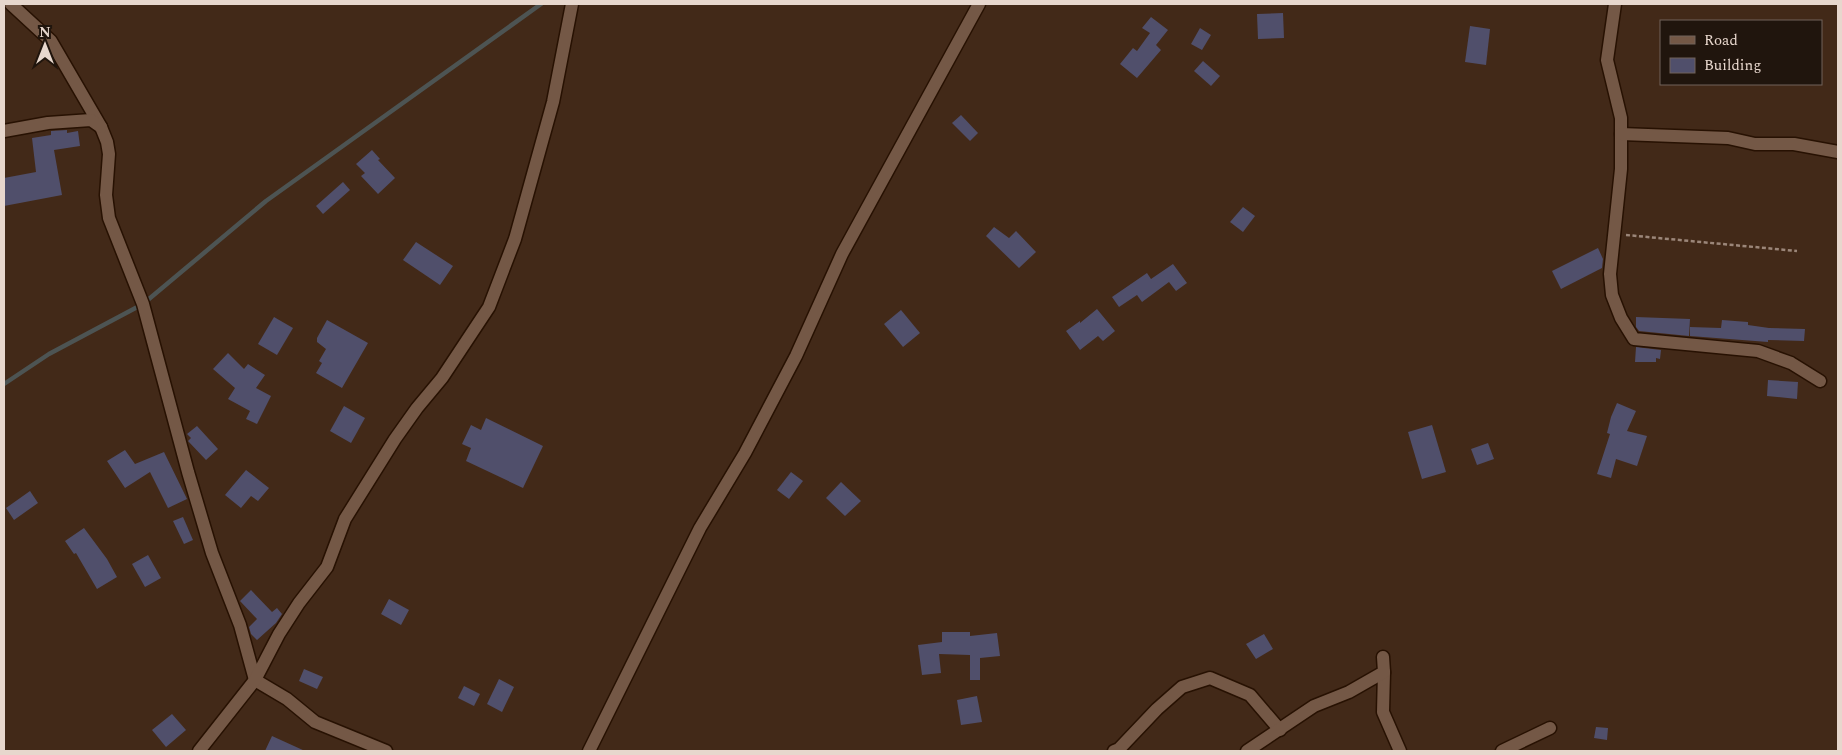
<svg xmlns="http://www.w3.org/2000/svg" width="1842" height="755" viewBox="0 0 1842 755" font-family="Spectral,serif">
	<style>
		.lines { fill: none; stroke-linecap: round; stroke-linejoin: round }
		.stream { stroke: #4d5453; stroke-width: 4.5 }
		.building { fill: #504f6b }
		.minor-casing { stroke: #271102; stroke-width: 15 }
		.path { stroke: #9b8679; stroke-width: 2.5; stroke-dasharray: 4 2.5; stroke-linecap: butt }
		.minor { stroke: #745846; stroke-width: 12 }
	</style>
	<rect width="100%" height="100%" fill="#422918"/>
	<g class="lines">
		<path class="stream" d="M 4,384 L 49,354 L 143,304 L 266,201 L 541,4"/>
	</g>
	<g class="building">
		<path d="M 1283,13 L 1284,38 L 1258,39 L 1257,14 Z"/>
		<path d="M 1151,17 L 1168,30 L 1156,45 L 1161,50 L 1137,78 L 1120,64 L 1133,48 L 1137,51 L 1150,33 L 1142,28 Z"/>
		<path d="M 1470,26 L 1490,29 L 1486,65 L 1465,62 Z"/>
		<path d="M 1200,28 L 1211,35 L 1202,50 L 1191,44 Z"/>
		<path d="M 1203,61 L 1220,76 L 1211,86 L 1194,71 Z"/>
		<path d="M 961,115 L 978,133 L 970,141 L 952,123 Z"/>
		<path d="M 67,130 L 67,133 L 78,131 L 80,146 L 54,150 L 62,195 L 4,206 L 4,178 L 36,172 L 32,138 L 51,135 L 51,131 Z"/>
		<path d="M 372,150 L 380,159 L 378,160 L 395,178 L 378,194 L 361,176 L 365,173 L 356,164 Z"/>
		<path d="M 343,182 L 350,190 L 323,214 L 316,206 Z"/>
		<path d="M 1243,207 L 1255,216 L 1243,232 L 1230,222 Z"/>
		<path d="M 994,227 L 1009,238 L 1016,231 L 1036,252 L 1019,268 L 986,236 Z"/>
		<path d="M 416,242 L 453,266 L 440,285 L 403,260 Z"/>
		<path d="M 1598,248 L 1603,259 L 1602,268 L 1561,289 L 1552,271 Z"/>
		<path d="M 1173,264 L 1187,283 L 1176,291 L 1169,282 L 1142,302 L 1137,295 L 1119,307 L 1112,297 L 1147,273 L 1151,279 Z"/>
		<path d="M 1097,309 L 1115,331 L 1103,341 L 1098,336 L 1080,350 L 1066,331 L 1080,321 L 1080,323 Z"/>
		<path d="M 901,310 L 920,333 L 903,347 L 884,324 Z"/>
		<path d="M 274,317 L 293,328 L 277,355 L 258,344 Z"/>
		<path d="M 1636,317 L 1690,319 L 1689,336 L 1639,331 L 1636,327 Z"/>
		<path d="M 327,320 L 368,343 L 342,388 L 316,373 L 322,363 L 319,361 L 326,349 L 317,342 L 317,338 Z"/>
		<path d="M 1722,320 L 1748,322 L 1748,325 L 1769,328 L 1805,329 L 1804,341 L 1768,340 L 1768,342 L 1690,336 L 1690,327 L 1721,328 Z"/>
		<path d="M 1636,347 L 1661,350 L 1660,359 L 1656,358 L 1656,362 L 1635,362 Z"/>
		<path d="M 228,353 L 244,369 L 248,364 L 265,375 L 256,388 L 271,396 L 257,424 L 246,419 L 250,411 L 228,399 L 235,388 L 213,369 Z"/>
		<path d="M 1768,380 L 1798,382 L 1797,399 L 1767,396 Z"/>
		<path d="M 1617,403 L 1636,411 L 1627,431 L 1647,436 L 1637,466 L 1616,459 L 1611,478 L 1597,474 L 1610,434 L 1607,433 L 1611,417 Z"/>
		<path d="M 344,406 L 365,418 L 351,443 L 330,431 Z"/>
		<path d="M 486,418 L 543,446 L 523,488 L 466,461 L 471,448 L 462,444 L 471,425 L 481,430 Z"/>
		<path d="M 1432,425 L 1446,472 L 1422,479 L 1408,432 Z"/>
		<path d="M 197,426 L 218,449 L 206,460 L 188,441 L 191,438 L 187,434 Z"/>
		<path d="M 1488,443 L 1494,459 L 1477,465 L 1471,449 Z"/>
		<path d="M 125,450 L 135,464 L 164,452 L 187,499 L 168,508 L 150,472 L 125,488 L 107,461 Z"/>
		<path d="M 246,470 L 269,488 L 258,501 L 251,496 L 241,508 L 225,495 Z"/>
		<path d="M 791,472 L 803,481 L 789,499 L 777,490 Z"/>
		<path d="M 841,482 L 861,501 L 845,516 L 826,498 Z"/>
		<path d="M 30,491 L 38,503 L 14,520 L 6,508 Z"/>
		<path d="M 183,517 L 193,540 L 184,544 L 173,521 Z"/>
		<path d="M 84,528 L 107,559 L 117,577 L 97,589 L 76,553 L 74,554 L 65,541 Z"/>
		<path d="M 148,555 L 161,578 L 145,587 L 132,564 Z"/>
		<path d="M 251,590 L 272,612 L 277,608 L 282,614 L 276,623 L 257,640 L 251,634 L 249,627 L 257,619 L 240,601 Z"/>
		<path d="M 389,599 L 409,610 L 401,625 L 381,614 Z"/>
		<path d="M 942,632 L 970,632 L 970,636 L 997,633 L 1000,656 L 980,658 L 980,680 L 970,680 L 970,655 L 939,654 L 941,673 L 922,675 L 918,645 L 942,642 Z"/>
		<path d="M 1264,634 L 1273,649 L 1256,659 L 1246,644 Z"/>
		<path d="M 304,669 L 323,677 L 317,689 L 299,681 Z"/>
		<path d="M 499,679 L 514,687 L 502,712 L 487,704 Z"/>
		<path d="M 464,686 L 480,694 L 474,706 L 458,698 Z"/>
		<path d="M 977,696 L 982,722 L 961,725 L 957,700 Z"/>
		<path d="M 172,714 L 186,730 L 166,747 L 152,730 Z"/>
		<path d="M 1596,727 L 1608,728 L 1607,740 L 1594,738 Z"/>
		<path d="M 272,736 L 305,751 L 265,751 Z"/>
	</g>
	<g class="lines">
		<g class="minor-casing">
			<g id="minor">
				<path d="M 11,4 L 51,41 L 101,127 L 107,142 L 109,154 L 106,195 L 109,218 L 143,304 L 188,472 L 212,553 L 240,625 L 255,680 L 287,699 L 315,722 L 386,751"/>
				<path d="M 1615,4 L 1607,60 L 1621,118 L 1621,169 L 1610,274 L 1612,295 L 1621,318 L 1634,339 L 1758,351 L 1791,363 L 1820,381"/>
				<path d="M 4,131 L 48,123 L 91,120 L 101,127"/>
				<path d="M 1621,134 L 1728,138 L 1755,144 L 1794,144 L 1838,152"/>
				<path d="M 1384,672 L 1383,712 L 1400,751"/>
				<path d="M 199,751 L 255,680 L 279,634 L 299,603 L 327,567 L 345,519 L 395,439 L 417,408 L 442,378 L 489,307 L 515,239 L 553,102 L 572,4"/>
				<path d="M 589,751 L 700,528 L 745,453 L 796,356 L 842,254 L 979,4"/>
				<path d="M 1114,751 L 1119,749 L 1157,709 L 1182,687 L 1210,678 L 1250,695 L 1280,730"/>
				<path d="M 1247,751 L 1314,706 L 1349,692 L 1384,672 L 1383,657"/>
				<path d="M 1502,751 L 1550,728"/>
			</g>
		</g>
		<path class="path" d="M 1626,235 L 1797,251"/>
		<use href="#minor" class="minor"/>
	</g>
	<rect width="1842" height="755" fill="none" stroke="#e7d7cd" stroke-width="10"/>
	<rect x="1660" y="20" width="162" height="65" fill="#20150d" stroke="#70635a"/>
	<rect x="1670" y="36" width="25" height="8" fill="#745846" stroke="#70635a"/>
	<text x="1704" y="45" font-size="15" fill="#e7d7cd">Road</text>
	<rect x="1670" y="58" width="25" height="15" fill="#504f6b" stroke="#70635a"/>
	<text x="1704" y="70" font-size="15" fill="#e7d7cd">Building</text>
	<g transform="translate(45 45)" stroke="#20150d" stroke-width="4" paint-order="stroke">
	<path d="M0-4L9 19L0 12L-9 19Z" fill="#e7d7cd"/>
	<text y="-8" font-size="14" font-weight="bold" text-anchor="middle" fill="#e7d7cd">N</text>
	</g>
</svg>
